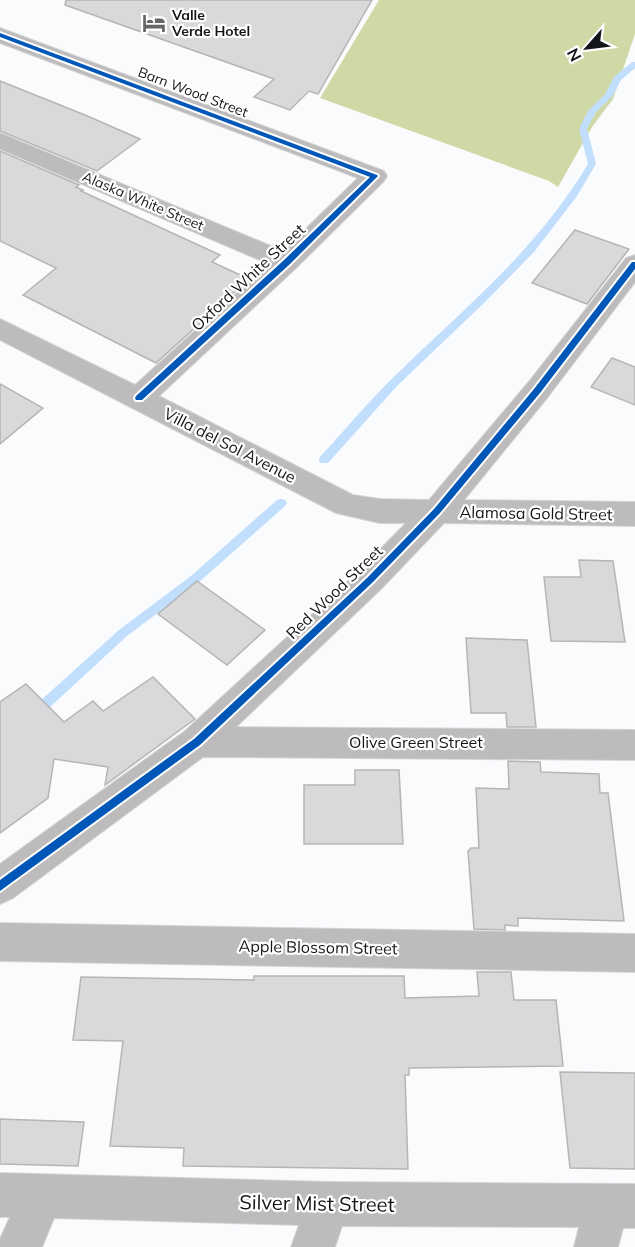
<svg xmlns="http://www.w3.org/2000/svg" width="635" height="1247" viewBox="0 0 635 1247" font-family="Mulish,sans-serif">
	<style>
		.forest { fill: #d0d9a5 }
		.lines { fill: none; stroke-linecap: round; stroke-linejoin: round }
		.stream { fill: #c1defd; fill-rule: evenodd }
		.building { fill: #d9d8da; stroke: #b5b5b6; stroke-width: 1.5 }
		.street-casing { stroke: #d5d6d8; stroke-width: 2 }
		.street { fill: #bdbbbc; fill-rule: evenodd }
		.cycleway-casing { stroke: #fff; stroke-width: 4 }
		.cycleway { fill: #0057b8; fill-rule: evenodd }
		.labels { text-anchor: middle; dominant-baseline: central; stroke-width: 4.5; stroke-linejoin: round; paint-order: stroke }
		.far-poi-label { font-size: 14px; font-weight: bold; fill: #131618; stroke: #fff; text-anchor: start }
		.far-street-label { font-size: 14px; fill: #131618; stroke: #fff }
		.street-label { font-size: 16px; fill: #131618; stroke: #fff }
		.near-street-label { font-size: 20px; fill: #131618; stroke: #fff }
	</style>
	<rect width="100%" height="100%" fill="#f9fbfd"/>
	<path class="forest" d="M 379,0 L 635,0 L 635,34 L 613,99 L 592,127 L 558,187 L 549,181 L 320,98 Z"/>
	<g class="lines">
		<g class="stream">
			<path d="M 632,62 L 635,62 L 635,68 L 621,80 L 612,97 L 596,112 L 587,129 L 596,164 L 577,196 L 534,252 L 485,302 L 397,386 L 328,463 L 320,463 L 319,460 L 320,457 C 347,428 372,397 401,370 C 471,302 537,249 588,164 L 579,129 L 588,111 L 605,94 L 614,77 Z"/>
			<path d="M 281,499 L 285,500 L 287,503 L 285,506 L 199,582 L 127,636 L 37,719 L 33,720 L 29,719 L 27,715 L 29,711 L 119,630 L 191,576 L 277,500 Z"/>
		</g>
	</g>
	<g class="building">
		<path d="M 66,0 L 372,0 L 318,94 L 309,91 L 290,110 L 254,97 L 274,79 L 65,5 Z"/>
		<path d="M 0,81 L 85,115 L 140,139 L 97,171 L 0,131 Z"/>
		<path d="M 0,151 L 79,185 L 76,187 L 83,190 L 81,191 L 220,255 L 212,262 L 249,279 L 156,363 L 23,295 L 56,268 L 0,241 Z"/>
		<path d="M 575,230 L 629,249 L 587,304 L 532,283 Z"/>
		<path d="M 612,358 L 635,367 L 635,405 L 591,387 Z"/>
		<path d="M 0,384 L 43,408 L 0,444 Z"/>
		<path d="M 579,560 L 613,561 L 625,642 L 551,641 L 544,577 L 581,577 Z"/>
		<path d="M 197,581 L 265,630 L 227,665 L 158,614 Z"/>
		<path d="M 466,638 L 527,640 L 536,727 L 507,727 L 506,713 L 471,713 Z"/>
		<path d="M 153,677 L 195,719 L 105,785 L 108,767 L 54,759 L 48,798 L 0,833 L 0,702 L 26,684 L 64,722 L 93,701 L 103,711 Z"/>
		<path d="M 508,761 L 540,762 L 541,772 L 599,774 L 600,793 L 608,793 L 624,921 L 518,918 L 518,926 L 505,925 L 505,930 L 474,929 L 468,851 L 471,848 L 479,848 L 476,788 L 509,789 Z"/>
		<path d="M 355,770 L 399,770 L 403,844 L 304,844 L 304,785 L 355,785 Z"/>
		<path d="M 477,972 L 511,972 L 514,1000 L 556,1000 L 563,1066 L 409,1068 L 409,1075 L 405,1075 L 408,1169 L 183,1166 L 184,1148 L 110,1146 L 123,1041 L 73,1040 L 81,977 L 254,980 L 254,976 L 404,976 L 405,998 L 479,996 Z"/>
		<path d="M 560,1072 L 635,1073 L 635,1169 L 570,1168 Z"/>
		<path d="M 0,1119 L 84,1122 L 78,1166 L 0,1164 Z"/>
	</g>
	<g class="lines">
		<g class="street-casing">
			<g id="street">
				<path d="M 0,28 L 384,171 L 387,176 L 384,181 L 296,268 L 159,396 L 353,495 L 380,499 L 429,500 L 527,384 L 626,258 L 635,255 L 635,282 L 547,398 L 464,500 L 635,502 L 635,526 L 444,523 L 381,589 L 236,727 L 635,730 L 635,760 L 203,757 L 13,898 L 0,904 L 0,864 L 185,731 L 359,571 L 406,523 L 380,523 L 336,513 L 0,340 L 0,319 L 135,385 L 269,264 L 0,149 L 0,133 L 283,251 L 358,178 L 0,43 Z"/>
				<path d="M 0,923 L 635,934 L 635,972 L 0,961 Z"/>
				<path d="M 0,1173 L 328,1182 L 635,1184 L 635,1228 L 623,1228 L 618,1247 L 574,1247 L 579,1227 L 342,1226 L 335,1247 L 291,1247 L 299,1225 L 54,1218 L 42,1247 L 0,1247 L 0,1239 L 10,1217 L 0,1217 Z"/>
			</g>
		</g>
		<use href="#street" class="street"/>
		<g class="cycleway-casing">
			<g id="cycleway">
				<path d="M 0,33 L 377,175 L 378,176 L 290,264 L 142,400 L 136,400 L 135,398 L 136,396 L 284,260 L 370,177 L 0,37 Z"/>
				<path d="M 632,262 L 635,262 L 635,269 L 540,393 L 440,513 L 373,582 L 200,745 L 0,891 L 0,880 L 194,739 L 367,578 L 434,509 L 534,389 Z"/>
			</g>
		</g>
		<use href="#cycleway" class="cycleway"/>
	</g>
	<defs>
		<g id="hotel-bare" transform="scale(1.8)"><path d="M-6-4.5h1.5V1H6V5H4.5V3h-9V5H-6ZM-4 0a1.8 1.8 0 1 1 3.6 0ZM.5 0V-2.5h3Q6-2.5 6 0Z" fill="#646668" stroke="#fff" stroke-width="2.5" paint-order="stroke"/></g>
	</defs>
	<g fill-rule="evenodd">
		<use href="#hotel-bare" x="154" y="23"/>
	</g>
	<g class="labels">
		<g class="far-poi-label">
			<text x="172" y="15">Valle<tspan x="172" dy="16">Verde Hotel</tspan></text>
		</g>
		<g class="far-street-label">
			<text transform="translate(193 92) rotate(21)">Barn Wood Street</text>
			<text transform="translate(143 201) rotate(23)">Alaska White Street</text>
		</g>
		<g class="street-label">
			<text transform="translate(248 277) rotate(-43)">Oxford White Street</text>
			<text transform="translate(230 445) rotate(27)">Villa del Sol Avenue</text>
			<text transform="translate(536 513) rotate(1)">Alamosa Gold Street</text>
			<text transform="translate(334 592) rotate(-44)">Red Wood Street</text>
			<text x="416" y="742">Olive Green Street</text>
			<text transform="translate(318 947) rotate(1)">Apple Blossom Street</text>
		</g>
		<g class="near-street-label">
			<text transform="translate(317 1203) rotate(1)">Silver Mist Street</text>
		</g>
	</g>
	<g transform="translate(587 48) rotate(242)" stroke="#ffffff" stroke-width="4.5" paint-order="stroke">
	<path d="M0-4.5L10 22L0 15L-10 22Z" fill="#131618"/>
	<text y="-9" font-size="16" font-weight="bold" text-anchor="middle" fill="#131618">N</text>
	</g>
</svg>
